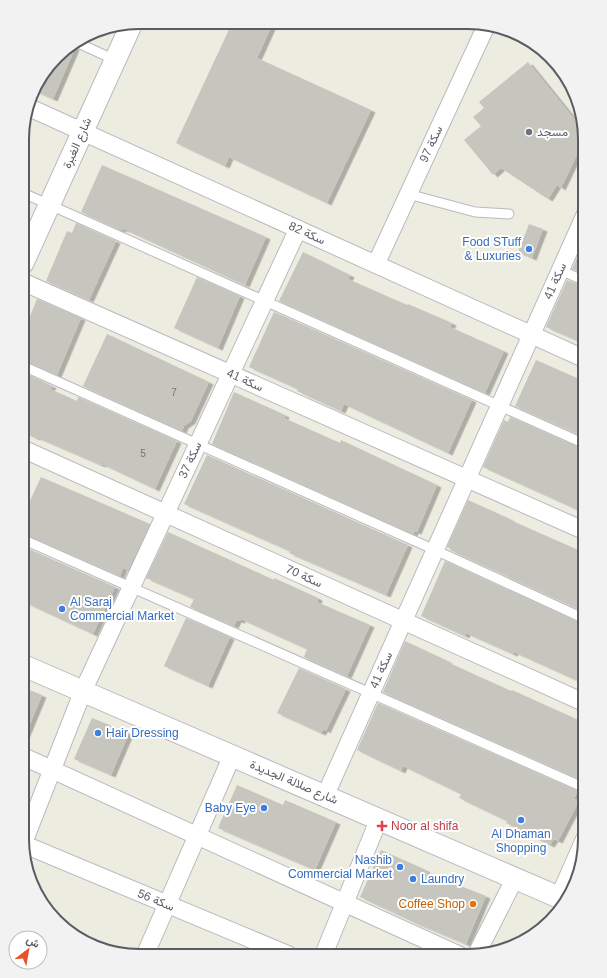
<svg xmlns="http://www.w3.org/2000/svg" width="607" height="978" viewBox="0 0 607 978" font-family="Arial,Vazirmatn,sans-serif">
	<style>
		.building { fill: #c7c6be; filter: url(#shadow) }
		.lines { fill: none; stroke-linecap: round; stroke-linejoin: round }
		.service-casing { stroke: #b9bac0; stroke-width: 11 }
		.minor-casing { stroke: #b9bac0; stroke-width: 19 }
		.tertiary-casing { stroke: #b9bac0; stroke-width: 23 }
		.service { stroke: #fff; stroke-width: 9 }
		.minor { stroke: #fff; stroke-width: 17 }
		.tertiary { stroke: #fff; stroke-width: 21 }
		.worship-dot { fill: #6b7280; stroke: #fff; stroke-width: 1.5 }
		.shop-dot { fill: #3f7fe0; stroke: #fff; stroke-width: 1.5 }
		.health-dot { fill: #e0444e; stroke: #fff; stroke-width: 1.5 }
		.food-dot { fill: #e8710a; stroke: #fff; stroke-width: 1.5 }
		.labels { text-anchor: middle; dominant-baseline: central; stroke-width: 4; stroke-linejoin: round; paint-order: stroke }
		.number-label { font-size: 10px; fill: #747679 }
		.worship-label { font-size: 12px; fill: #5b616d; stroke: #fff; text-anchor: start }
		.street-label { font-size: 12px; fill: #595c62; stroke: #fff }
		.shop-label { font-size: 12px; fill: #366cbe; stroke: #fff; text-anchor: end }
		.health-label { font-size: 12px; fill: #be3a42; stroke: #fff; text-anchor: start }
		.food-label { font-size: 12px; fill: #c56008; stroke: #fff; text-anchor: end }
		.rim { fill: none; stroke: #595c62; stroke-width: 2 }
	</style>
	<defs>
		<filter id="shadow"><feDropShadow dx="4.5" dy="2.5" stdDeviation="0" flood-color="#0004"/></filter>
	</defs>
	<rect width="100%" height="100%" fill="#edece1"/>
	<g class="building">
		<path d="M 232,23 L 273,23 L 257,58 L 371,110 L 327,203 L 229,157 L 225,166 L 176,143 Z"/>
		<path d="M 71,45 L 75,48 L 53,99 L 33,90 L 34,87 L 62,51 Z"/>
		<path d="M 528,62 L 575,120 L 580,115 L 585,138 L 561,188 L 557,185 L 548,199 L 501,168 L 493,175 L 464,140 L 481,126 L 473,117 L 484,108 L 479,102 Z"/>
		<path d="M 102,165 L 266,237 L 245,285 L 126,230 L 121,229 L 120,230 L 81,212 Z"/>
		<path d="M 76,223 L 116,241 L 89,300 L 46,281 L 67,231 L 72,233 Z"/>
		<path d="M 529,224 L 543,229 L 532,258 L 518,252 Z"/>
		<path d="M 585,240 L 585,274 L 572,269 Z"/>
		<path d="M 303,252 L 350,275 L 348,279 L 407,305 L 408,304 L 452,323 L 450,327 L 504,351 L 485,393 L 279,301 Z"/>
		<path d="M 197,277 L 240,296 L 218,348 L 174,328 Z"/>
		<path d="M 567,280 L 585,287 L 585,344 L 546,327 Z"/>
		<path d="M 37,299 L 81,318 L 57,375 L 23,360 L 23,333 Z"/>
		<path d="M 274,312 L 472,400 L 448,453 L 344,404 L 341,411 L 297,391 L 298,389 L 249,367 Z"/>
		<path d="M 107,334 L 209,382 L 191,421 L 184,426 L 182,431 L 83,386 Z"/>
		<path d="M 536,360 L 579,379 L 578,381 L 585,384 L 585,437 L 515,406 Z"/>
		<path d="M 23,372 L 52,386 L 50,389 L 77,401 L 78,397 L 177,441 L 155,489 L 102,464 L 101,465 L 36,437 L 36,438 L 23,432 Z"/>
		<path d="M 234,392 L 285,415 L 284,418 L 340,443 L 341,440 L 437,485 L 417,532 L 414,531 L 413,534 L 212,444 Z"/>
		<path d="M 510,417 L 585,450 L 585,489 L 576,509 L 483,467 L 504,420 L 508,422 Z"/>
		<path d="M 207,455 L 408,545 L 386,595 L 289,553 L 290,551 L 184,504 Z"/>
		<path d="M 41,477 L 150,524 L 128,570 L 123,568 L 120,576 L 22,533 L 22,518 Z"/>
		<path d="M 468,500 L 510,519 L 510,520 L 585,553 L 585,612 L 450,550 L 451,549 L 447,547 Z"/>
		<path d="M 168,532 L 274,580 L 274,578 L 318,598 L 317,602 L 370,625 L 347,676 L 304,657 L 307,649 L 241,619 L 241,621 L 237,620 L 234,626 L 190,607 L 194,599 L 146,578 Z"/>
		<path d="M 22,546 L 115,587 L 93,634 L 22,601 Z"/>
		<path d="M 445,561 L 585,625 L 585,684 L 514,652 L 513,654 L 466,633 L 465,636 L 421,616 Z"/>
		<path d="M 186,618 L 230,637 L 208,686 L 164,666 Z"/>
		<path d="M 405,641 L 448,661 L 447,662 L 511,691 L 512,690 L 585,723 L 585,775 L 582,780 L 383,692 Z"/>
		<path d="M 299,668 L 346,689 L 326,731 L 324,729 L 321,733 L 277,713 Z"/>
		<path d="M 22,687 L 42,695 L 23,741 L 22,741 Z"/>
		<path d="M 378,703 L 578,791 L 574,799 L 579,801 L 558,841 L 554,839 L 550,845 L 506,823 L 507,821 L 459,798 L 461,794 L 403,766 L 401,771 L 357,750 Z"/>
		<path d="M 92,718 L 129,733 L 111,775 L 74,759 Z"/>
		<path d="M 237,785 L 283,805 L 285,800 L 336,822 L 315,870 L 218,828 Z"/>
		<path d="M 381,850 L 426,870 L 425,872 L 486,896 L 466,944 L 418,924 L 360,897 Z"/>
	</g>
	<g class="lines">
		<g class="service-casing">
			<g id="service">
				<path d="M 76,42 L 115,60"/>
				<path d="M 23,193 L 585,444"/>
				<path d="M 408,194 L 475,212 L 509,214"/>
				<path d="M 560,270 L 585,281"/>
				<path d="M 23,366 L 435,550 L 585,619"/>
				<path d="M 22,539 L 585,788"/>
			</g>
		</g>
		<g class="minor-casing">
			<g id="minor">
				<path d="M 28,107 L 585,359"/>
				<path d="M 376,264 L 487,24"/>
				<path d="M 23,282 L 585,531"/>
				<path d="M 23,449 L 585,703"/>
				<path d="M 22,756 L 461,956"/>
				<path d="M 325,796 L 585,215"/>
				<path d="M 23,844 L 83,691 L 298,229"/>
				<path d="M 23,844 L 289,955"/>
				<path d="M 559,897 L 585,838"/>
				<path d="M 145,955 L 232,756"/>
				<path d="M 476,955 L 515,878"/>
				<path d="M 323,956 L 379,819"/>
			</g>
		</g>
		<g class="tertiary-casing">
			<g id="tertiary">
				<path d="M 23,263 L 132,23"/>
				<path d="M 22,665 L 565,900"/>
			</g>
		</g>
		<use href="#service" class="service"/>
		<use href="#minor" class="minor"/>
		<use href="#tertiary" class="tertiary"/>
	</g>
	<circle class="worship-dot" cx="529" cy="132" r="4"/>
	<g class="shop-dot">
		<circle cx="529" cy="249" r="4"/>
		<circle cx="62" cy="609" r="4"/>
		<circle cx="98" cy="733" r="4"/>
		<circle cx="264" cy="808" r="4"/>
		<circle cx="521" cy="820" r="4"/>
		<circle cx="400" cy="867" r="4"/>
		<circle cx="413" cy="879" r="4"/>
	</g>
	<path class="health-dot" d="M380 820h4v4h4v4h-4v4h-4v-4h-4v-4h4z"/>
	<circle class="food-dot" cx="473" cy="904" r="4"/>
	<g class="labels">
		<g class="number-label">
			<text x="174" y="392">7</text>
			<text x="143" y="453">5</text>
		</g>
		<g class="worship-label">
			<text x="537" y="132">مسجد</text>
		</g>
		<g class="street-label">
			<text transform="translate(77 143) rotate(-66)">شارع الغبرة</text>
			<text transform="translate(431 144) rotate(-65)">سكة 97</text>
			<text transform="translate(307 233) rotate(24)">سكة 82</text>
			<text transform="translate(555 281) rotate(-66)">سكة 41</text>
			<text transform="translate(245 380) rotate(24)">سكة 41</text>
			<text transform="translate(190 460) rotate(-65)">سكة 37</text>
			<text transform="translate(304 576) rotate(24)">سكة 70</text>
			<text transform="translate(381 670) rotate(-66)">سكة 41</text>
			<text transform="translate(294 782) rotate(23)">شارع صلالة الجديدة</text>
			<text transform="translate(156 900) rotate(23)">سكة 56</text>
		</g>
		<g class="shop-label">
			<text x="521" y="242">Food STuff<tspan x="521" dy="14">&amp; Luxuries</tspan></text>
			<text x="70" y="602" text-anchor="start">Al Saraj<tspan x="70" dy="14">Commercial Market</tspan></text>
			<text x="106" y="733" text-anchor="start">Hair Dressing</text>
			<text x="256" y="808">Baby Eye</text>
			<text x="521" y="834" text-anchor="middle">Al Dhaman<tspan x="521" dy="14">Shopping</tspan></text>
			<text x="392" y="860">Nashib<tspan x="392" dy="14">Commercial Market</tspan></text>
			<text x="421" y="879" text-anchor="start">Laundry</text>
		</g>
		<g class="health-label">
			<text x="391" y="826">Noor al shifa</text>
		</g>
		<g class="food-label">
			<text x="465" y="904">Coffee Shop</text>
		</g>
	</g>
	<path d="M0 0H607V978H0ZM139 29H468A110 110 0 0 1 578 139V839A110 110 0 0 1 468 949H139A110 110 0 0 1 29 839V139A110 110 0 0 1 139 29Z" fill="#f2f2f2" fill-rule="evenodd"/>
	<path class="rim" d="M139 29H468A110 110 0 0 1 578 139V839A110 110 0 0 1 468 949H139A110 110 0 0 1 29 839V139A110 110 0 0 1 139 29Z"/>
	<g transform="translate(28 950) rotate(31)"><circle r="19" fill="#ffffff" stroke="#bdbec0"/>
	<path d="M0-3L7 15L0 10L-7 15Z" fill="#ea5329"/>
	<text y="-6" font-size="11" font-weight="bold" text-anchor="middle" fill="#595c62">ش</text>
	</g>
</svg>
